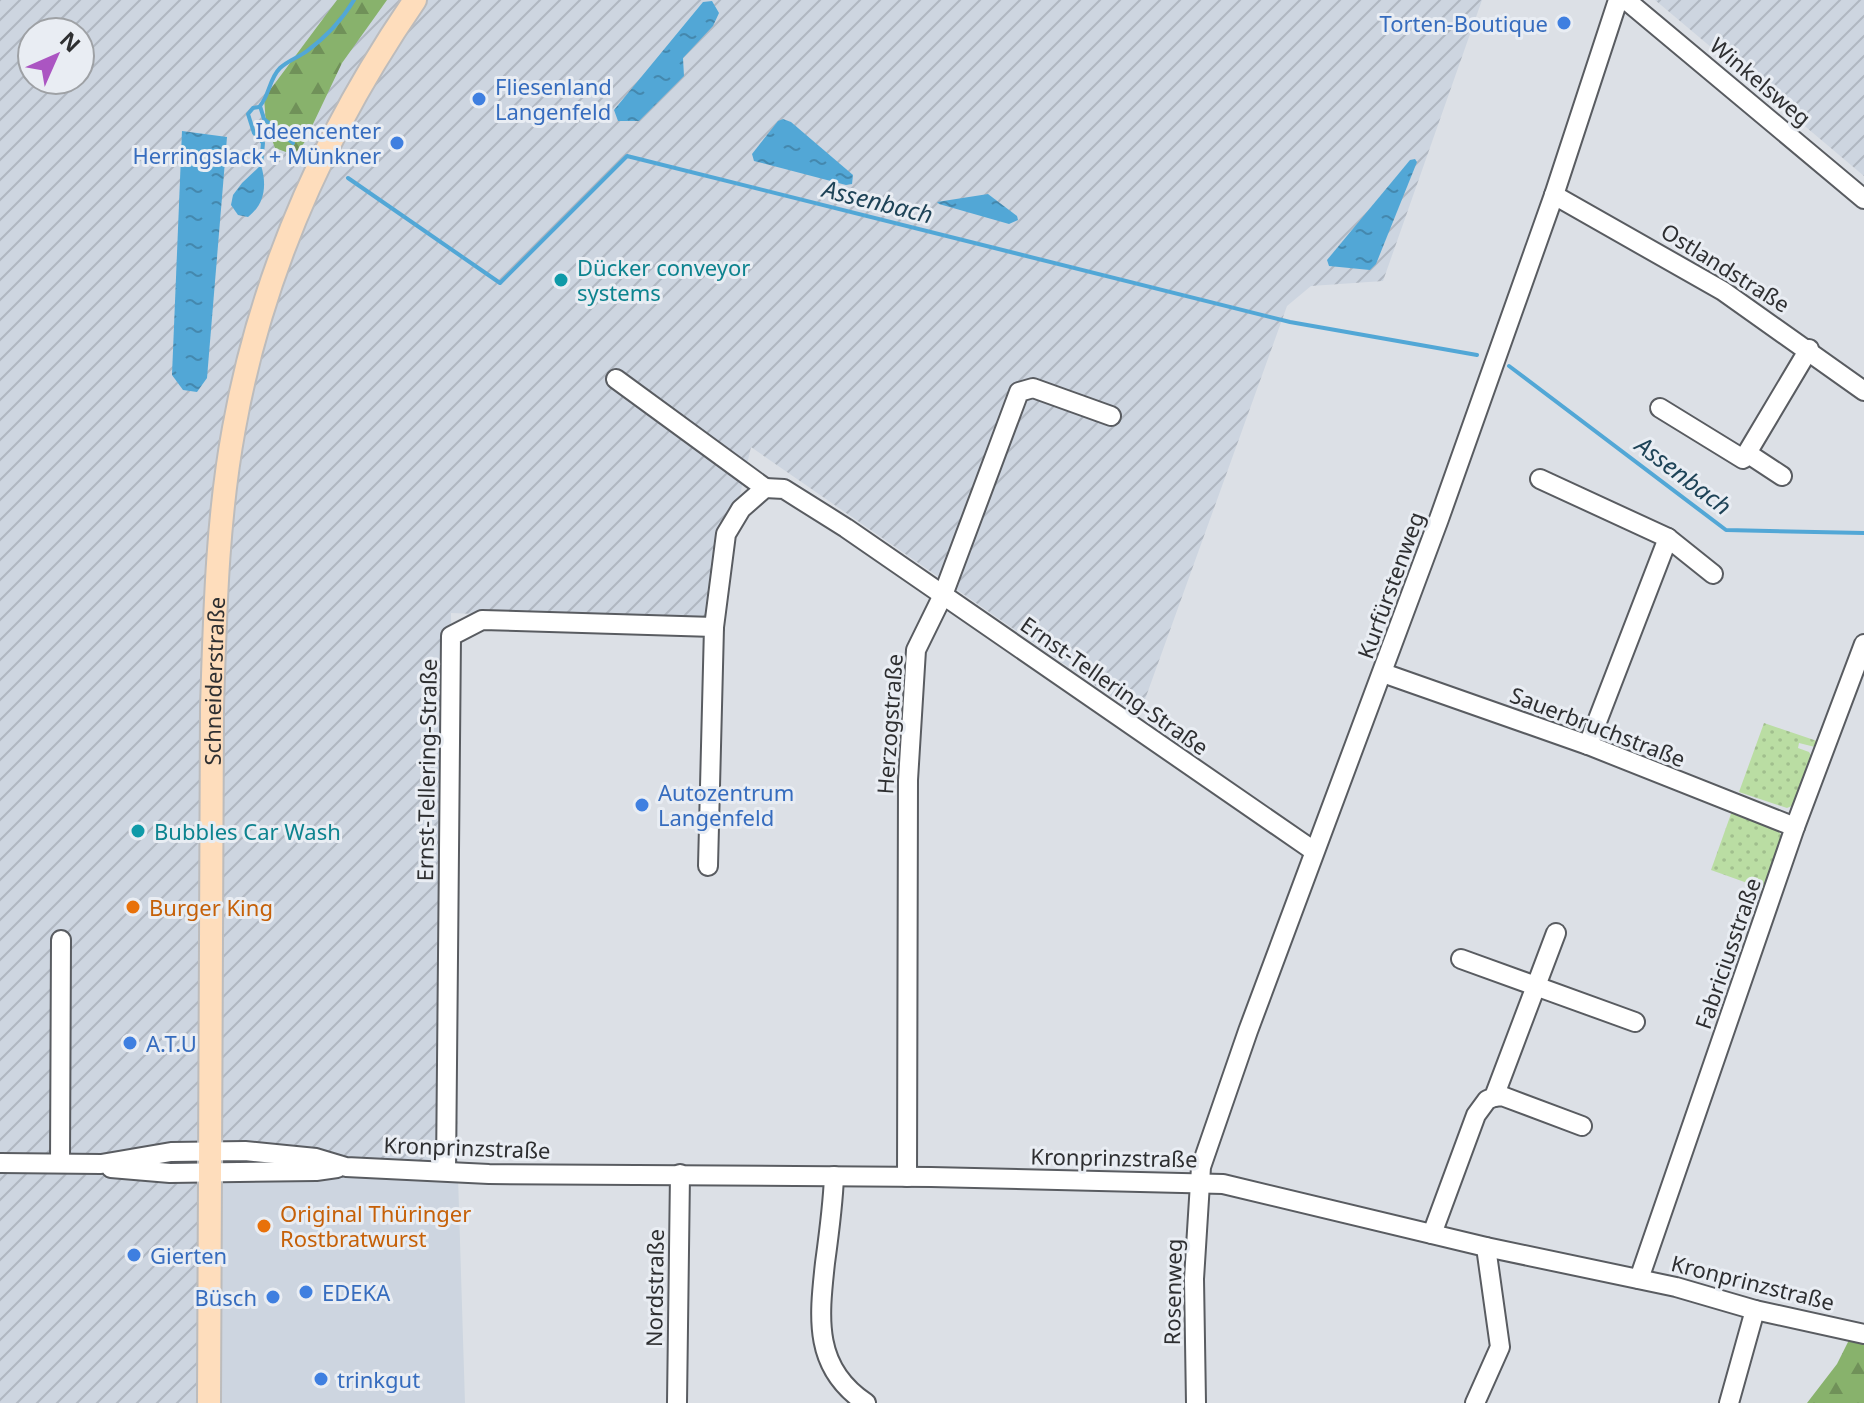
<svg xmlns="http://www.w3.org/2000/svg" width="1864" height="1403" viewBox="0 0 1864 1403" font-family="'Noto Sans',sans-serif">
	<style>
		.built { fill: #cdd5e0 }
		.industrial { fill: url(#industrial-furrows); fill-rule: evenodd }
		.green { fill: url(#green-dots) }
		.forest { fill: url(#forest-firs) }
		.water { fill: url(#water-ripples) }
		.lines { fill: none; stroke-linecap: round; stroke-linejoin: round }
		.stream { stroke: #52a7d6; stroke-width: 4 }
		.minor-casing { stroke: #595c61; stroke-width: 22 }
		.major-casing { stroke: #bcbcbd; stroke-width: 26 }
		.minor { stroke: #fff; stroke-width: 18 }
		.major { stroke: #feddbc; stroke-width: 22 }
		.shop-dot { fill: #3f7fe0; stroke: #e9edf3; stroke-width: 3 }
		.culture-dot { fill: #0f9aa8; stroke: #e9edf3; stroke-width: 3 }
		.food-dot { fill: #e8710a; stroke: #e9edf3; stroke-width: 3 }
		.labels { text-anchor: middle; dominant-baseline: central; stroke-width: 6; stroke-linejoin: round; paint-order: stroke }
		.shop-label { font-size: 22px; fill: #366cbe; stroke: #e9edf3; text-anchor: start }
		.street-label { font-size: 22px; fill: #2e2f31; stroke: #e9edf3 }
		.culture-label { font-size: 22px; fill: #0d838f; stroke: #e9edf3; text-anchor: start }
		.food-label { font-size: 22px; fill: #c56008; stroke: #e9edf3; text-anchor: start }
		.water-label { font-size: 24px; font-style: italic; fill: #1e4357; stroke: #e9edf3 }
	</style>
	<defs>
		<pattern id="industrial-furrows" width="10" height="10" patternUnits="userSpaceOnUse" patternTransform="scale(2)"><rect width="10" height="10" fill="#cdd5e0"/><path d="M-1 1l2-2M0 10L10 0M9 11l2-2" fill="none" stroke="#b0b7c1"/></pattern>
		<pattern id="green-dots" width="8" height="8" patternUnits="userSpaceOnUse" patternTransform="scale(2)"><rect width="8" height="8" fill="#badda3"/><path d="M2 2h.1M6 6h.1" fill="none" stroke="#a0be8d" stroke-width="1.8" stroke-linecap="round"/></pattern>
		<pattern id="forest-firs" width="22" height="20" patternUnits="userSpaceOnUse" patternTransform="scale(2)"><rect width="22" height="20" fill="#88b26c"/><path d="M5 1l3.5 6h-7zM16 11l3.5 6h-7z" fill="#709159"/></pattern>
		<pattern id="water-ripples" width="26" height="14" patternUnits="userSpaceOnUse" patternTransform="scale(2)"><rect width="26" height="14" fill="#52a7d6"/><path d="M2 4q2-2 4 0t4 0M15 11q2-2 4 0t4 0" fill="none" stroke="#4488ae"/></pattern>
	</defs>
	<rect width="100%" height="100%" fill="#dce0e6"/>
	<path class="built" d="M 217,1164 L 458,1176 L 465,1403 L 217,1403 Z"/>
	<g class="industrial">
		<path d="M 0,0 L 1482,0 L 1383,281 L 1311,286 L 1287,306 L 1139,716 L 751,447 L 710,624 L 451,613 L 458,1176 L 217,1164 L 217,1403 L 0,1403 ZM 32,32 L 80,32 L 80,80 L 32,80 Z"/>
		<path d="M 1655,0 L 1864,0 L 1864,176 Z"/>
	</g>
	<g class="green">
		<path d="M 1764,723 L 1817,741 L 1815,747 L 1799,743 L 1798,748 L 1809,752 L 1812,757 L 1794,805 L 1787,808 L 1739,792 Z"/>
		<path d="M 1732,811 L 1777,828 L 1782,837 L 1764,889 L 1711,870 Z"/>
	</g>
	<g class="forest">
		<path d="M 337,0 L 387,0 L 342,63 L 304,143 L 294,155 L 275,148 L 266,123 L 264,98 Z"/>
		<path d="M 1849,1340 L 1864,1343 L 1864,1403 L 1807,1403 L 1837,1364 Z"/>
	</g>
	<g class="water">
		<path d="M 712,1 L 719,13 L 713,26 L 683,58 L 684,76 L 639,121 L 618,121 L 614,110 L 703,2 Z"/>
		<path d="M 783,119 L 791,122 L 853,175 L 852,184 L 846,185 L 754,161 L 752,154 L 778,121 Z"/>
		<path d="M 182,131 L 227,137 L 207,378 L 197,392 L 183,390 L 172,375 Z"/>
		<path d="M 1415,159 L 1417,162 L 1376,264 L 1370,270 L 1329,266 L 1327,260 L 1410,160 Z"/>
		<path d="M 261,165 C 267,185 265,204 248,217 L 238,215 L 231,205 L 233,195 L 242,183 Z"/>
		<path d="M 988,194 L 1017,216 L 1018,220 L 1009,224 L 939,204 L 937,202 Z"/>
	</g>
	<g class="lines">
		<g class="stream">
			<path d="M 259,107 L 253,108 L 248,114 L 254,133 L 263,143 L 261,165"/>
			<path d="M 293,143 L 264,119 L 260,106 C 270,94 269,79 280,68 C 287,61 299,57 307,51 C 326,37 342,20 354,0"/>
			<path d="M 348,178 L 500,283 L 627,156 L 1290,322 L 1477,355"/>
			<path d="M 1509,366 L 1726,530 L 1864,533"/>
		</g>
		<g class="minor-casing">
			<g id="minor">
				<path d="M 1626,0 L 1864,199"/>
				<path d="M 1554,195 L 1723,291 L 1864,391"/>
				<path d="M 616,379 L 765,488"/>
				<path d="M 1660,408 L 1743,459 L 1747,453"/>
				<path d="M 1782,476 L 1747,453 L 1809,349"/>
				<path d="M 1540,479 L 1668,538 L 1713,574"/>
				<path d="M 714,627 L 726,534 L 741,509 L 765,488 L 784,489 L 846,528 L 1314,851"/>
				<path d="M 1383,673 L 1588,745 L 1795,827"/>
				<path d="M 1588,745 L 1668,538"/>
				<path d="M 1461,959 L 1635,1022"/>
				<path d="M 1494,1097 L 1502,1096 L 1582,1126"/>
				<path d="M 0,1163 L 101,1164 L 171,1152 L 245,1151 L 316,1158 L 346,1167 L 489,1174 L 931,1177 L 1223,1184 L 1486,1247 L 1676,1287 L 1755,1310 L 1864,1334"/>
				<path d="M 60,1163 L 61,940"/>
				<path d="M 111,1168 L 170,1173 L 316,1171 L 337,1168"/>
				<path d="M 446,1171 L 451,636 L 482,620 L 714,627 L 708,866"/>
				<path d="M 834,1176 C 833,1205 829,1234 825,1263 C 819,1318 813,1368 866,1403"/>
				<path d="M 907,1177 L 908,780 L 916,650 L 943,595 L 1019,392 L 1033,388 L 1111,416"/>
				<path d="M 1432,1234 L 1476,1115 L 1487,1100 L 1494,1097 L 1556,933"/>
				<path d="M 1639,1279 L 1795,827 L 1864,644"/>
				<path d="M 677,1403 L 680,1174"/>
				<path d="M 1196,1403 L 1194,1279 L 1201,1167 L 1248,1031 L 1439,519 L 1554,195 L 1618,0"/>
				<path d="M 1475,1403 L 1500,1347 L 1486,1247"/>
				<path d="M 1729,1403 L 1755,1310"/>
			</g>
		</g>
		<g class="major-casing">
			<g id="major">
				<path id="s1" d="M 209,1403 L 212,707 C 215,614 217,520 234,428 C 262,271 325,131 415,0"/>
			</g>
		</g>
		<use href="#minor" class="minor"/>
		<use href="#major" class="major"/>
	</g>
	<g class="shop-dot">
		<circle cx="1564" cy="23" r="8"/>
		<circle cx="479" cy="99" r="8"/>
		<circle cx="397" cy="143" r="8"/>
		<circle cx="642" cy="805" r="8"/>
		<circle cx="130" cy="1043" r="8"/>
		<circle cx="134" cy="1255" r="8"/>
		<circle cx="306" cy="1292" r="8"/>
		<circle cx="273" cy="1297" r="8"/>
		<circle cx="321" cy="1379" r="8"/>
	</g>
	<g class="culture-dot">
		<circle cx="561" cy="280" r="8"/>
		<circle cx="138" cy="831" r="8"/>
	</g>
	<g class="food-dot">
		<circle cx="133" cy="907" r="8"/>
		<circle cx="264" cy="1226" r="8"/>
	</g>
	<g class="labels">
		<g class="shop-label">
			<text x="1548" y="23" text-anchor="end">Torten-Boutique</text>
			<text x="495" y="86">Fliesenland<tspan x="495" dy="25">Langenfeld</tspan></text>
			<text x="381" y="130" text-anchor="end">Ideencenter<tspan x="381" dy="25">Herringslack + Münkner</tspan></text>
			<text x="658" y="792">Autozentrum<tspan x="658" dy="25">Langenfeld</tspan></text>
			<text x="146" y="1043">A.T.U</text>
			<text x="150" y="1255">Gierten</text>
			<text x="322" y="1292">EDEKA</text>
			<text x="257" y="1297" text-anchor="end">Büsch</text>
			<text x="337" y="1379">trinkgut</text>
		</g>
		<g class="street-label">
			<text transform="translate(1761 81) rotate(40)">Winkelsweg</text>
			<text transform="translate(1726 267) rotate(32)">Ostlandstraße</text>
			<text transform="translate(1390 585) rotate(-70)">Kurfürstenweg</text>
			<text stroke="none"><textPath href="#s1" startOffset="722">Schneiderstraße</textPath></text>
			<text transform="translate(1115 685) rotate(35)">Ernst-Tellering-Straße</text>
			<text transform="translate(889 724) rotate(-86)">Herzogstraße</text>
			<text transform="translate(1598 726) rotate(21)">Sauerbruchstraße</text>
			<text transform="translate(426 770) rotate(-89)">Ernst-Tellering-Straße</text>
			<text transform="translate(1727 953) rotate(-71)">Fabriciusstraße</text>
			<text transform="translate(467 1147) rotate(2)">Kronprinzstraße</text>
			<text transform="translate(1114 1157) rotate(1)">Kronprinzstraße</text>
			<text transform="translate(1753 1282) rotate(14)">Kronprinzstraße</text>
			<text transform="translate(654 1288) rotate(-89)">Nordstraße</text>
			<text transform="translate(1172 1292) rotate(-89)">Rosenweg</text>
		</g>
		<g class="culture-label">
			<text x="577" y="267">Dücker conveyor<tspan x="577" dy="25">systems</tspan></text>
			<text x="154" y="831">Bubbles Car Wash</text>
		</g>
		<g class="food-label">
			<text x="149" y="907">Burger King</text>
			<text x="280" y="1213">Original Thüringer<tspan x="280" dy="25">Rostbratwurst</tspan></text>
		</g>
		<g class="water-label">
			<text transform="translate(878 201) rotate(14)">Assenbach</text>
			<text transform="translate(1684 475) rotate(37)">Assenbach</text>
		</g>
	</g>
	<g transform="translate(56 56) rotate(45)"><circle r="38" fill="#e9edf3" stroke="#9ea1a5" stroke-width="2"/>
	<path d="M0-6L14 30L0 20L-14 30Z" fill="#ab55c2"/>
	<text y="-12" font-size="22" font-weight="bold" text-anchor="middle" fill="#2e2f31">N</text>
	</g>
</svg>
